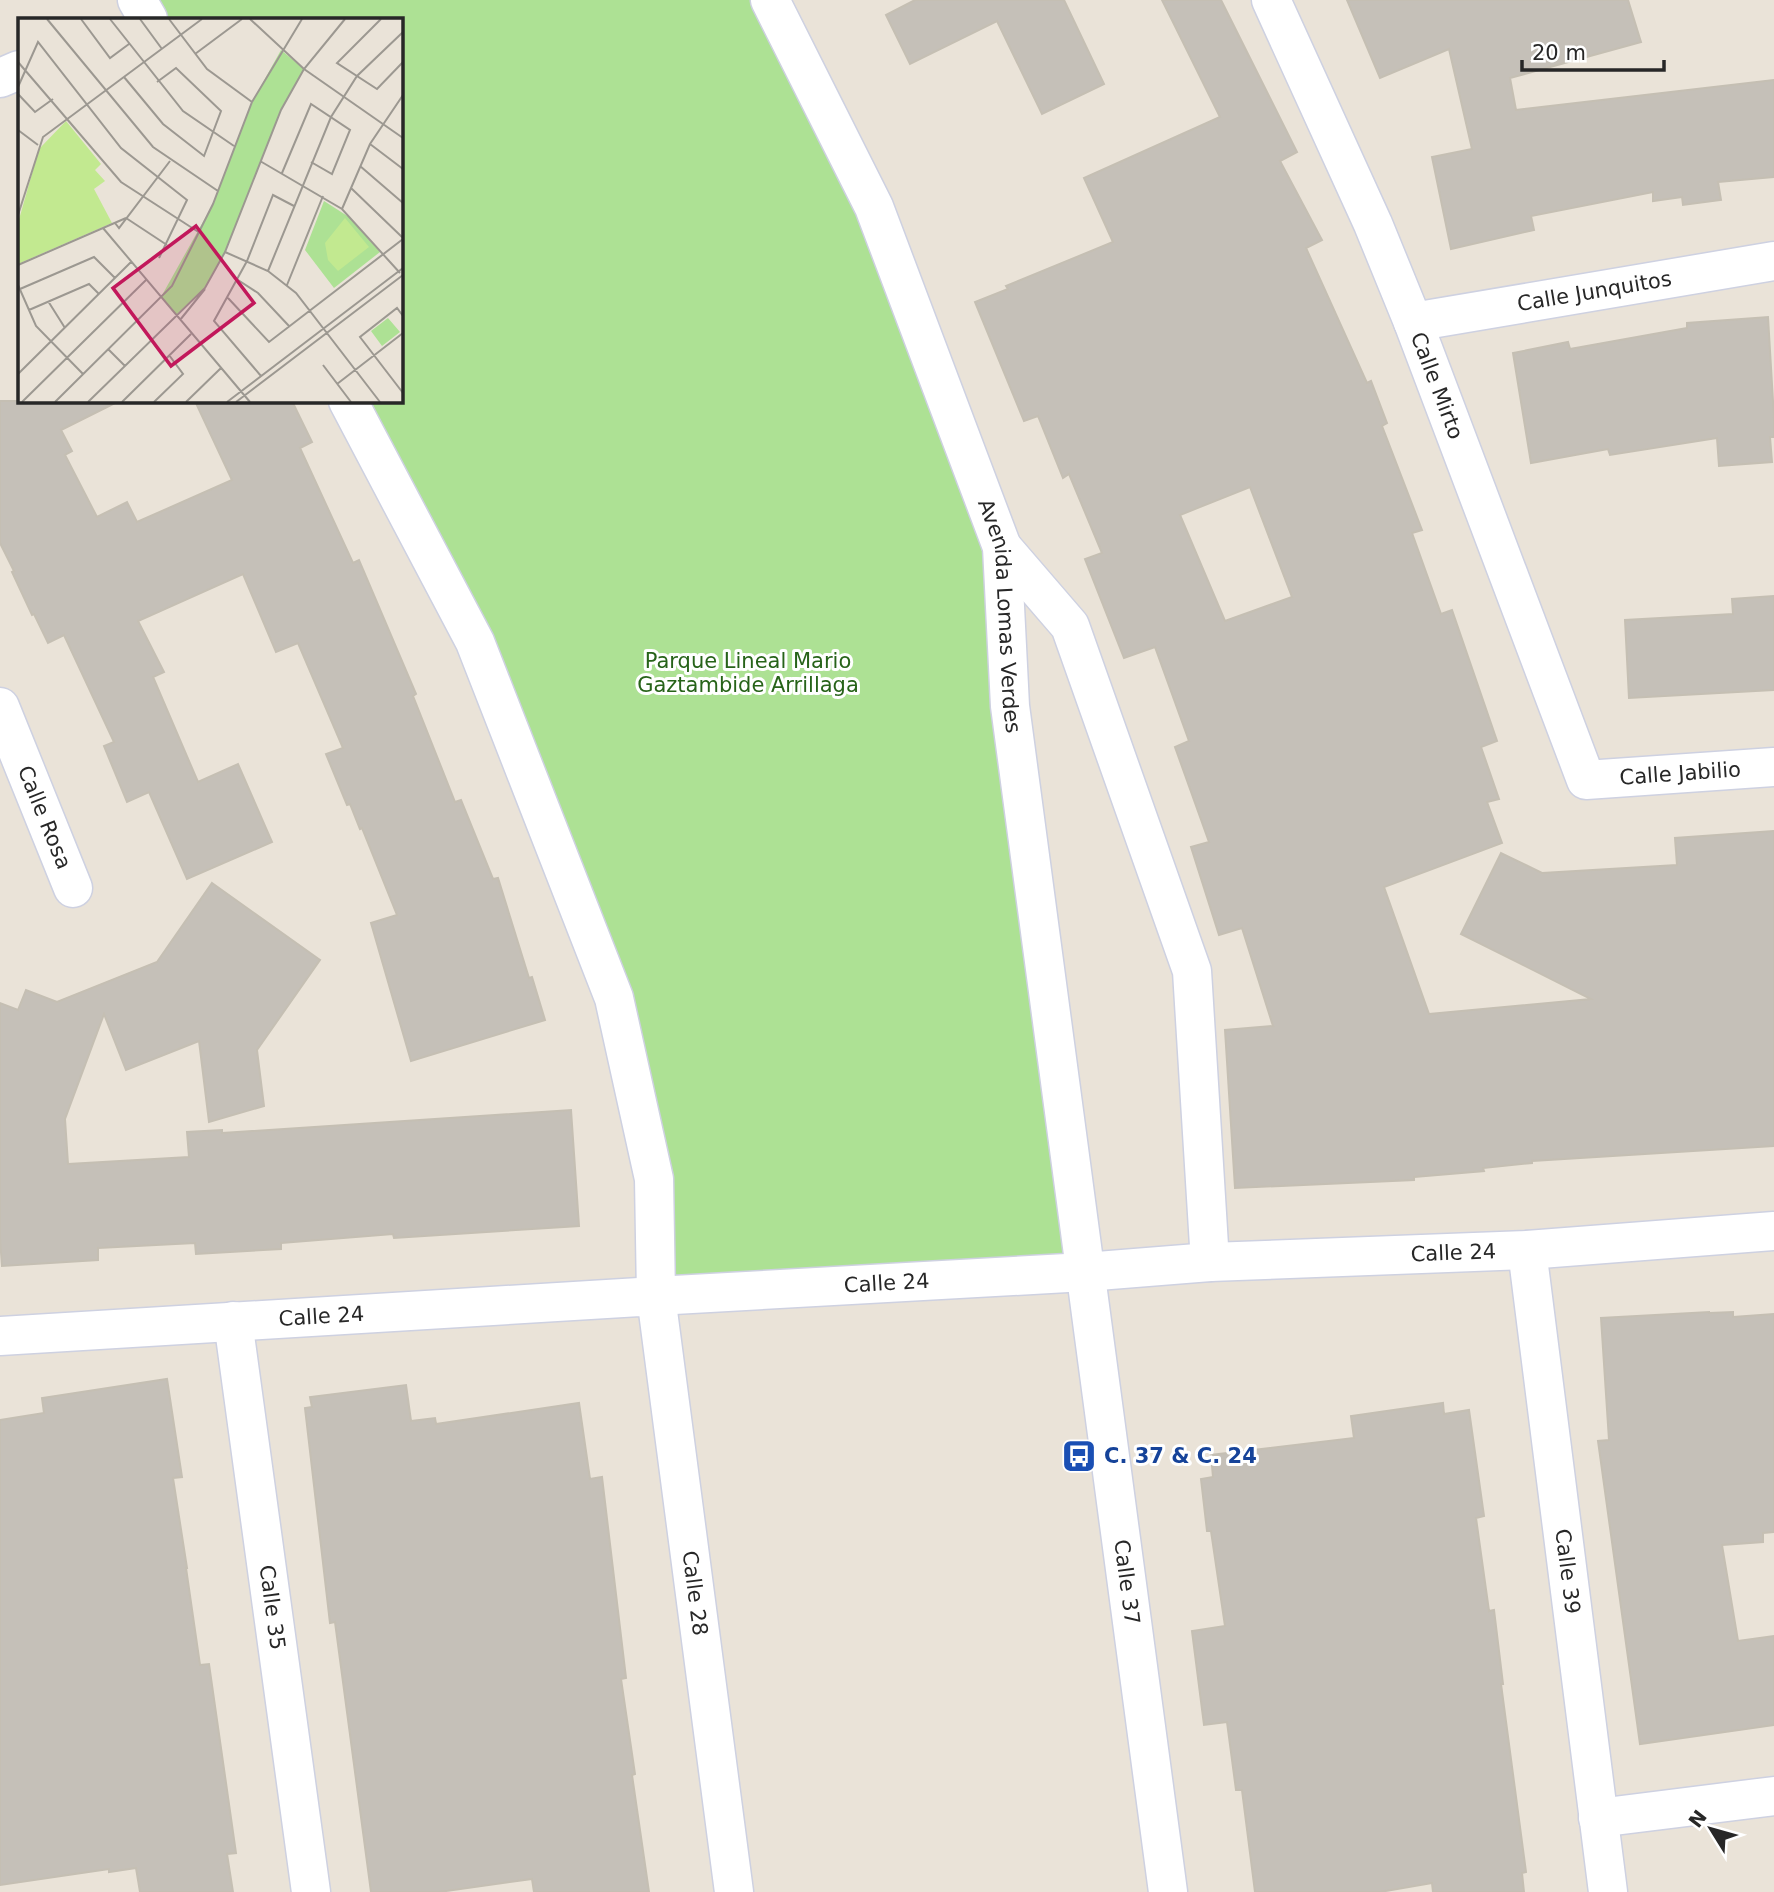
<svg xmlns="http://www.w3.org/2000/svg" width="1774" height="1892" viewBox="0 0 1774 1892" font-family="'DejaVu Sans',sans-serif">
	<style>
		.green { fill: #ade194 }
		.building { fill: #c5c0b8; stroke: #c5bfb3; stroke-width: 2; fill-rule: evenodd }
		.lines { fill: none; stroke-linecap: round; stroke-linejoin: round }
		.street-casing { stroke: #ced1e1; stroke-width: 41 }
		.secondary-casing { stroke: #ced1e1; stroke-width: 41 }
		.street { stroke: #fff; stroke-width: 38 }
		.secondary { stroke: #fff; stroke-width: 38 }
		.labels { text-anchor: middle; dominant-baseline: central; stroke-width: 6; stroke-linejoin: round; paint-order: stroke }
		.street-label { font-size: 21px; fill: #272727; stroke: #fff }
		.park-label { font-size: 21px; fill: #276319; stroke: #fff }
		.transit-label { font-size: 21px; font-weight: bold; fill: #164399; stroke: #fff; text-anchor: start }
		.inset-road { fill: none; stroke: #9c9891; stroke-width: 2 }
		.view { fill: #c2185b; fill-opacity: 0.15; stroke: #c2185b; stroke-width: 3.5 }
		.inset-edge { fill: none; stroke: #272727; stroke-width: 3.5 }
	</style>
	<rect width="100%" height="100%" fill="#eae3d8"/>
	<path class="green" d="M 137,0 L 770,0 L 1002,547 L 1085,1272 L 656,1296 L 614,998 L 348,401 L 401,401 L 401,19 L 148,19 Z"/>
	<g class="building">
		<path d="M 915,0 L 1064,0 L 1104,84 L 1042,114 L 997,21 L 910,64 L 886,15 Z"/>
		<path d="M 1162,0 L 1221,0 L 1297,152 L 1280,161 L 1322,240 L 1306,248 L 1367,383 L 1371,381 L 1387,423 L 1382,426 L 1422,530 L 1412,533 L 1441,614 L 1452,610 L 1497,741 L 1481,747 L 1499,799 L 1487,802 L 1502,843 L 1384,887 L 1429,1014 L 1591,999 L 1461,934 L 1501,853 L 1542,873 L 1677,865 L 1675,838 L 1774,831 L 1774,1146 L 1532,1161 L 1532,1163 L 1483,1168 L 1484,1171 L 1414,1177 L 1414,1180 L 1235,1188 L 1225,1030 L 1273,1026 L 1242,928 L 1219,935 L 1191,847 L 1209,842 L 1175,747 L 1189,741 L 1155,647 L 1124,658 L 1085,559 L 1102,553 L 1069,474 L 1063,478 L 1038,416 L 1024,421 L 975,302 L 1008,289 L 1006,286 L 1113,242 L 1084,178 L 1220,117 ZM 1250,487 L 1292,597 L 1225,621 L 1180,515 Z"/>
		<path d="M 1347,0 L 1628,0 L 1641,42 L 1510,78 L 1516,110 L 1774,80 L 1774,177 L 1718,182 L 1721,200 L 1683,205 L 1682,197 L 1653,201 L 1653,192 L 1531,216 L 1534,230 L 1451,249 L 1432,157 L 1472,149 L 1449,49 L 1380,78 Z"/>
		<path d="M 1768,317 L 1774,418 L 1774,437 L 1770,437 L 1772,462 L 1719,466 L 1717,438 L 1610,455 L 1608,449 L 1531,463 L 1513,353 L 1568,342 L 1570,349 L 1687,328 L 1687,323 Z"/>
		<path d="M 0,401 L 119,401 L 61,430 L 72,451 L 65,455 L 97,517 L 127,502 L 137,522 L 232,480 L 195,401 L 292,401 L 312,442 L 300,448 L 353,563 L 359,560 L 416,694 L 413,696 L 455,802 L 461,800 L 493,879 L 498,878 L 529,978 L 532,977 L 545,1020 L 411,1061 L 371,923 L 397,915 L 362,828 L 360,829 L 350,804 L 347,805 L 326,754 L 343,748 L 298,643 L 276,652 L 243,574 L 138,621 L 164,672 L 153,677 L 198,782 L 238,764 L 272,842 L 187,879 L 149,792 L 127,802 L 104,746 L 114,742 L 64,635 L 48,643 L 34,614 L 32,615 L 12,572 L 14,571 L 0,543 Z"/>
		<path d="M 1774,596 L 1774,690 L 1629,698 L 1625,620 L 1733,614 L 1732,599 Z"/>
		<path d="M 212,883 L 320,960 L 257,1050 L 264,1106 L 209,1122 L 199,1041 L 126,1070 L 104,1014 L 65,1119 L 68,1164 L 189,1157 L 187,1132 L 222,1130 L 222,1133 L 571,1110 L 579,1226 L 394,1238 L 393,1234 L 281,1243 L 281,1249 L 196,1254 L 195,1243 L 98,1248 L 98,1260 L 2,1266 L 0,1239 L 0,1003 L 18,1010 L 26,990 L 57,1002 L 157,962 Z"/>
		<path d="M 1709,1312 L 1709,1313 L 1733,1312 L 1733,1317 L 1774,1314 L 1774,1532 L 1763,1533 L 1763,1542 L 1722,1545 L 1738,1641 L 1774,1636 L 1774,1725 L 1640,1744 L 1598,1441 L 1609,1440 L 1601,1318 Z"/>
		<path d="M 167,1379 L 182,1477 L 173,1478 L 187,1568 L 186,1568 L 200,1665 L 209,1664 L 236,1853 L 227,1854 L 233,1892 L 140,1892 L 136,1868 L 109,1872 L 109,1869 L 0,1885 L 0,1420 L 44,1413 L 42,1398 Z"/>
		<path d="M 406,1385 L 411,1421 L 435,1418 L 436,1424 L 579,1403 L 590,1479 L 602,1477 L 626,1678 L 621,1679 L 635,1774 L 632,1775 L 649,1892 L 534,1892 L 532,1879 L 439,1892 L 371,1892 L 335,1622 L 330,1623 L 305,1408 L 312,1407 L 310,1397 Z"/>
		<path d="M 1443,1403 L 1444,1414 L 1469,1410 L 1484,1516 L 1476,1518 L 1489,1611 L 1494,1610 L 1503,1684 L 1501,1684 L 1526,1872 L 1522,1873 L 1524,1892 L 1433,1892 L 1432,1883 L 1380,1892 L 1255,1892 L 1242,1790 L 1236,1790 L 1227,1722 L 1204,1725 L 1192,1631 L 1225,1626 L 1211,1531 L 1207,1531 L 1201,1479 L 1213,1477 L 1211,1455 L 1354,1438 L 1351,1416 Z"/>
	</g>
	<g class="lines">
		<g class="street-casing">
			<g id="street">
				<path id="s1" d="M 1271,0 L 1373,224 L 1413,322 L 1586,780 L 1774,767"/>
				<path d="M 0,78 L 19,70"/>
				<path id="s2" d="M 1413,322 L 1774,261"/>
				<path d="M 1002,547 L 1070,626 L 1192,971 L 1210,1262"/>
				<path id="s3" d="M 0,707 L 73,888"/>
				<path id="s4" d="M 1527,1250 L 1608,1892"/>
				<path id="s5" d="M 1085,1272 L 1210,1262 L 1527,1250 L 1774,1231"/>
				<path id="s6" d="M 233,1321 L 311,1892"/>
				<path id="s7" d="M 0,1336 L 656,1296 L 734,1892"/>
				<path d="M 1598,1818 L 1774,1796"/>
			</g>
		</g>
		<g class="secondary-casing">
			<g id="secondary">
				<path d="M 137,0 L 148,19"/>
				<path id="s8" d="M 770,0 L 874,207 L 1002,547 L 1010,706 L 1168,1892"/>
				<path id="s9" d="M 348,401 L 475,642 L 614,998 L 654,1179 L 656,1296 L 1085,1272"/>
			</g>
		</g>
		<use href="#street" class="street"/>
		<use href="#secondary" class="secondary"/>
	</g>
	<defs>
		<g id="bus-square" transform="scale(1.75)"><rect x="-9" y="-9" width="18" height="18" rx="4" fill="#1a4fb4" stroke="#fff"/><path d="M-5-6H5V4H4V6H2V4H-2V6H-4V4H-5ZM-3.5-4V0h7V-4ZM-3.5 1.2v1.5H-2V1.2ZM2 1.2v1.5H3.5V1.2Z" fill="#fff"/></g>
	</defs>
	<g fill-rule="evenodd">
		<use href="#bus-square" x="1079" y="1456"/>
	</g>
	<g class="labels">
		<g class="street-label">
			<text stroke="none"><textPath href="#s2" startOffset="184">Calle Junquitos</textPath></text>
			<text stroke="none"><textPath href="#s1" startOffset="420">Calle Mirto</textPath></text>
			<text stroke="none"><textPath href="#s8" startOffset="663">Avenida Lomas Verdes</textPath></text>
			<text stroke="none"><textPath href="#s1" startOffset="936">Calle Jabilio</textPath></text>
			<text stroke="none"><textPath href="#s3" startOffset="119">Calle Rosa</textPath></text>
			<text stroke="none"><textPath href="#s5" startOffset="369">Calle 24</textPath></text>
			<text stroke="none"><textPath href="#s9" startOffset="1188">Calle 24</textPath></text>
			<text stroke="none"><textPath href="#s7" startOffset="322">Calle 24</textPath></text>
			<text stroke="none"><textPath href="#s4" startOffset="324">Calle 39</textPath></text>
			<text stroke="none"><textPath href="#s8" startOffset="1638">Calle 37</textPath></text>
			<text stroke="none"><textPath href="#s7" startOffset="957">Calle 28</textPath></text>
			<text stroke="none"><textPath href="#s6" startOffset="289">Calle 35</textPath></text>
		</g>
		<g class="park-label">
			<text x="748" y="661">Parque Lineal Mario<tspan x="748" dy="24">Gaztambide Arrillaga</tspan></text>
		</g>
		<g class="transit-label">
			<text x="1104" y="1456">C. 37 &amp; C. 24</text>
		</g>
	</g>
	<g transform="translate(18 18)">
		<rect width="385" height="385" fill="#eae3d8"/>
		<path d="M 263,32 L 286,51 L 263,92 L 207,234 L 187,270 L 158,297 L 143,279 L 195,186 L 234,84 ZM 306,183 L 331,199 L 362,234 L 316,270 L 287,232 ZM 370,300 L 382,314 L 364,328 L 353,313 Z" fill="#ade194"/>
		<path d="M 48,103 L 83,146 L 77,152 L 87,163 L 76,171 L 94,205 L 0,246 L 0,205 L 21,131 ZM 327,200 L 351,229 L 320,253 L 310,242 L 307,225 Z" fill="#c2e990"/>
		<path class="inset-road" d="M 29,1 L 135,129 L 200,173M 63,1 L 92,40 L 111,26M 92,1 L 165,93 L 216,128M 122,1 L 144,31M 151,1 L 189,51 L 234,84M 232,1 L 286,51 L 385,120M 363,1 L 319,45 L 359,71 L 385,44M 177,36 L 224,1M 0,44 L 103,164 L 182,215M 106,59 L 145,106 L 186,138 L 203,93 L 158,50 L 139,64M 0,69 L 20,24 L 103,130 L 169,182 L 141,240M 0,76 L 17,94 L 35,81M 0,112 L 20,127M 352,126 L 385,151M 242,143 L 324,191 L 382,255M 342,148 L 385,185M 264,155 L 293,86 L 332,112 L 314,156 L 293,144M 333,170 L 385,220M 324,191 L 352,126 L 385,77M 0,197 L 25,119 L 184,1M 108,200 L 149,227M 97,205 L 101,210 L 152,143M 85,210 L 232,384M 207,234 L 250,253 L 278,275 L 362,384M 0,247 L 108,200M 250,253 L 313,99 L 339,58 L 385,14M 220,262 L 240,275 L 271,308M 0,267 L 18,308 L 65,356M 269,267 L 305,178M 2,271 L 76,239 L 97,260M 210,280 L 251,324 L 385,221M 30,283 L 47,310M 11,292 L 71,266 L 81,276M 385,298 L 379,290 L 342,319 L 385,375M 162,302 L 187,271M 90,331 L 107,348M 305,347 L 333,384M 0,356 L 113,244M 243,358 L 196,303 L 229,243 L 255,177 L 276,188M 319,366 L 385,315M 4,384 L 128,262M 37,384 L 154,268 L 195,186 L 234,84 L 284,1M 70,384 L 187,270 L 207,234 L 263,92 L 286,51 L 327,1M 104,384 L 173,316M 136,384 L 165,356 L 151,337M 168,384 L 203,350M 209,384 L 385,250M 218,384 L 385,257"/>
		<path class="view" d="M 178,208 L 236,285 L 153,348 L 95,270 Z"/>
		<rect width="385" height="385" class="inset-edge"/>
	</g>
	<g transform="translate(1711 1829) rotate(307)" stroke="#ffffff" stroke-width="5" paint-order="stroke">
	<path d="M0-5L12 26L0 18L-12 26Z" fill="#272727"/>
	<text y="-10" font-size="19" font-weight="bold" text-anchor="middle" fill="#272727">N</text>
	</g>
	<path d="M1522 60v10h142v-10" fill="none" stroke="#272727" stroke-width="3.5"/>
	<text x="1532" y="60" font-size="21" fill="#272727" stroke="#ffffff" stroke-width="5" paint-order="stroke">20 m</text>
</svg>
